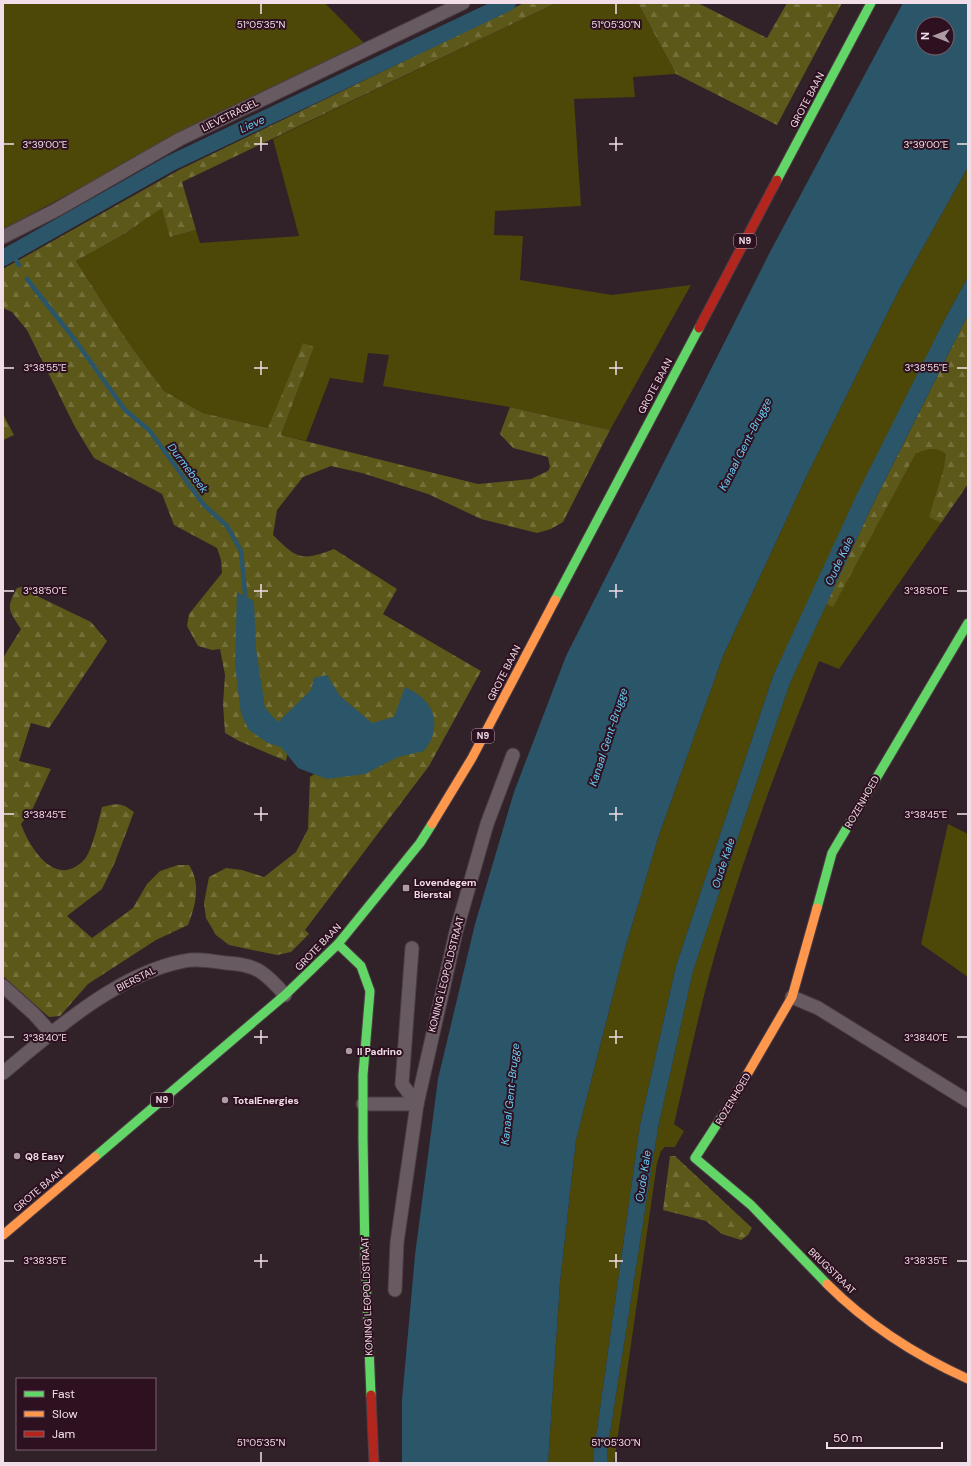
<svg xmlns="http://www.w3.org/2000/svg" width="971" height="1466" viewBox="0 0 971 1466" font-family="'DM Sans',sans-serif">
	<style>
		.green { fill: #4d4808 }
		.forest { fill: url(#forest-firs) }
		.water { fill: #2b5568; fill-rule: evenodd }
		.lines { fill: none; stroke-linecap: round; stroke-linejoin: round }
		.stream { stroke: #2b5568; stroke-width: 4.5 }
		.canal { stroke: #2b5568; stroke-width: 16 }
		.street-casing { stroke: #4c3d45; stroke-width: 15 }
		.fast-casing { stroke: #4c3d45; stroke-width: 11 }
		.slow-casing { stroke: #4c3d45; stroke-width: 11 }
		.jam-casing { stroke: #4c3d45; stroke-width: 11 }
		.street { stroke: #675b61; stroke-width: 13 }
		.fast { stroke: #63d668; stroke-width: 9 }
		.slow { stroke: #ff974d; stroke-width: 9 }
		.jam { stroke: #b3261e; stroke-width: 9 }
		.ticks { fill: none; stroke: #f2dee8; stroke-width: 1.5 }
		.poi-dot { fill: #ae9ca5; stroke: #2d1120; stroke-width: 1.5 }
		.labels { text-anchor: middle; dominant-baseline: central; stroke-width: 4; stroke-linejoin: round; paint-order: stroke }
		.shield { fill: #2d1120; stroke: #b7a0ac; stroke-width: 1 }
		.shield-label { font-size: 9px; font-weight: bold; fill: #f2dee8 }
		.street-label { font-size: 10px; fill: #f2dee8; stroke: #2d1120 }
		.poi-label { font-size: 10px; font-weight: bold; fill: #f2dee8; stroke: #2d1120; text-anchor: start }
		.water-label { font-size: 11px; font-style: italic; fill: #69cdf5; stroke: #2d1120 }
		.ticks-label { font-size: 10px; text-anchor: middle; fill: #f2dee8; stroke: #2d1120; stroke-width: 4; stroke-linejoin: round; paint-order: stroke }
	</style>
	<defs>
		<pattern id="forest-firs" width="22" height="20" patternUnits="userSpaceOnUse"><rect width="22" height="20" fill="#5c581a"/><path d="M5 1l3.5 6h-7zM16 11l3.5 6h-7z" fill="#74703b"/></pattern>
	</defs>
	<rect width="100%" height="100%" fill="#312129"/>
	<g class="green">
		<path d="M 3,3 L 325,3 L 365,44 L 186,132 L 3,229 Z"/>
		<path d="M 556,3 L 638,3 L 676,74 L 633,77 L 635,97 L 574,99 L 581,206 L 495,211 L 494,235 L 523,236 L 520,280 L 612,295 L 691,285 L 610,430 L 510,407 L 383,386 L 389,355 L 368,353 L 363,383 L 330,378 L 306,441 L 281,435 L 314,347 L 268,428 L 203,413 L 164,391 L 126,339 L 76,261 L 121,236 L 163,207 L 170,237 L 196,230 L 200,243 L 299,236 L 273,139 Z"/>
		<path d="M 968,167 L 968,277 L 947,315 L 773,676 L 676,966 L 640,1125 L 594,1451 L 594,1463 L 548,1463 L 560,1282 L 576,1140 L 624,952 L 659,835 L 723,656 L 808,473 L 899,290 Z"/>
		<path d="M 963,324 L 968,475 L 929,516 L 941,523 L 839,669 L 819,661 C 783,751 749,841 721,934 C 702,996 689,1061 674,1124 L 684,1131 L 675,1147 L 665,1147 L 661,1151 L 657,1163 L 614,1463 L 607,1463 L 607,1452 L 658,1128 L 693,971 L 790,683 L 826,604 L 833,606 Z"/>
		<path d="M 948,824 L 968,834 L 968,977 L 921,944 Z"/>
	</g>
	<g class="forest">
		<path d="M 524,3 L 556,3 L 182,182 L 196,230 L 170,237 L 162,208 L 121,236 L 76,261 L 126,339 L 164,391 L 203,413 L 268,428 L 303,343 L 314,347 L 281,435 L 478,484 L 531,479 L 548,471 L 550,467 L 548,457 L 513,448 L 500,434 L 510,407 L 610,430 L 563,522 L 551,529 L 537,533 L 481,519 L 428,494 L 362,473 L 331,466 L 303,477 L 277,510 L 273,535 C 298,560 302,561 334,549 L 397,589 L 383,614 L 481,671 L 429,766 L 305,930 L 309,934 L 291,952 L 277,955 L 229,945 L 216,935 L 206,918 L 204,903 L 209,877 L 226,868 L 242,870 L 264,877 L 296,852 L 308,829 L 310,777 L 317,772 L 291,736 L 286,761 L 239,741 L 225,733 L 223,704 L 225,675 L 220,649 L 212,650 L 198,646 L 187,626 L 189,614 L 222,573 L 221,560 L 217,548 L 174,525 L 162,494 L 94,458 L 75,427 L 27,330 L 12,312 L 3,308 L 3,269 L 179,170 Z"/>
		<path d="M 638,3 L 698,3 L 767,38 L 787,3 L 842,3 L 777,125 L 676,74 Z"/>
		<path d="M 968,315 L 968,484 L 941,523 L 929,517 L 944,468 L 946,454 C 936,446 927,449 916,453 L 833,607 L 826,604 L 873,504 Z"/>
		<path d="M 3,414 L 14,435 L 3,440 Z"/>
		<path d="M 25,586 L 35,595 L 91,622 L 107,641 L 49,728 L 31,723 L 19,761 L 51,769 L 33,808 L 21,824 C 30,849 56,889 84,860 C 92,852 99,819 102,807 C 117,803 121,802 134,812 L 115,862 L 102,889 L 67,916 L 92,938 L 133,908 L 147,884 L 160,871 L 178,865 L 189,865 C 201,883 196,905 188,925 L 156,940 L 88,984 L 60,1016 L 49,1017 L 3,976 L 3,658 L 21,629 C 8,610 6,608 17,588 Z"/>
		<path d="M 670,1156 L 675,1156 L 752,1228 L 748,1235 L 741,1240 L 722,1234 L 706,1221 L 663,1210 Z"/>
	</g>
	<g class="water">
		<path d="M 903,3 L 968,3 L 968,167 L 899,290 L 808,473 L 723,656 L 659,835 L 624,952 L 576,1140 L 560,1282 L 548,1463 L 402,1463 L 402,1400 L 415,1255 L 438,1079 L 475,924 L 514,792 L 566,656 L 770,252 ZM 923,24 L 947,24 L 947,48 L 923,48 Z"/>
		<path d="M 968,277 L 968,315 L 873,504 L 790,683 L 693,971 L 658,1128 L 607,1452 L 607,1463 L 594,1463 L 594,1451 L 640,1125 L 676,966 L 773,676 L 856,496 L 947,315 Z"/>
		<path d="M 237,592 L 254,601 L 256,649 L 265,708 L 278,722 L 311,690 L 314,678 L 327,675 L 340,696 L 372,723 L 394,717 L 405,687 C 425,696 439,711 433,734 C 432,740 427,746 424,751 L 398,757 L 365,774 L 327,779 L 298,768 L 281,747 L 268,743 L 249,730 L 241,714 L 235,665 Z"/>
	</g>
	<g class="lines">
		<g class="stream">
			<path d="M 12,253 L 19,265"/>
			<path d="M 27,279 L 75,340 L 125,410 L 149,430 L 204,505 L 227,526 L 241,551 L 246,603"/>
		</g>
		<path class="canal" d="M 3,258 L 171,163 L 508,3"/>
		<g class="street-casing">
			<g id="street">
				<path d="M 3,237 L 56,210 L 180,139 L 463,3"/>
				<path d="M 412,948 L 402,1084 L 417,1104"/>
				<path d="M 3,986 L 34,1014 L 51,1033"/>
				<path d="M 792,997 L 818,1008 L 968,1101"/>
				<path d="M 3,1073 C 53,1031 119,973 184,961 C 198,958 212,961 226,963 C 238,964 251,965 261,972 C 270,978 278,987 285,995"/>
				<path d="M 363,1104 L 417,1104 L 397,1242 L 395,1290"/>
				<path d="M 417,1104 L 456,932 L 487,824 L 513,755"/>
			</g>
		</g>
		<g class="fast-casing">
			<g id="fast">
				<path d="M 777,180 L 871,3"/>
				<path d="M 555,600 L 699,328"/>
				<path d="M 817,908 L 832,853 L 968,623"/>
				<path d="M 338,944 L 361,966 L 370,991 L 363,1075 L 363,1139 L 365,1255 L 371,1395"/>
				<path d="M 730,1104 L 695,1158 L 751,1205 L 827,1284"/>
				<path d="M 95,1157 L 285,995 L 338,944 L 420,843 L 432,824"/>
			</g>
		</g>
		<g class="slow-casing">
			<g id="slow">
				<path d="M 432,824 L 472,758 L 555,600"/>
				<path d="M 730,1104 L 792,997 L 817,908"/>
				<path d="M 3,1235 L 95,1157"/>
				<path d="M 827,1284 C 868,1325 915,1355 968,1379"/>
			</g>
		</g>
		<g class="jam-casing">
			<g id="jam">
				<path d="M 699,328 L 777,180"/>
				<path d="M 371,1395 L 374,1463"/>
			</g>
		</g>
		<use href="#street" class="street"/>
		<use href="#fast" class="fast"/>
		<use href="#slow" class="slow"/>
		<use href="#jam" class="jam"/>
	</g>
	<path class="ticks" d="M 261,4 L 261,14M 616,4 L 616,14M 261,137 L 261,151M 616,137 L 616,151M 4,144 L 14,144M 254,144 L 268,144M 609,144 L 623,144M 957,144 L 967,144M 261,361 L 261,375M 616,361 L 616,375M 4,368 L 14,368M 254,368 L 268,368M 609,368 L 623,368M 957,368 L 967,368M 261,584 L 261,598M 616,584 L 616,598M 4,591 L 14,591M 254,591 L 268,591M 609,591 L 623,591M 957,591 L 967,591M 261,807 L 261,821M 616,807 L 616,821M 4,814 L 14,814M 254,814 L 268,814M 609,814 L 623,814M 957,814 L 967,814M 261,1030 L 261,1044M 616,1030 L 616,1044M 4,1037 L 14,1037M 254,1037 L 268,1037M 609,1037 L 623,1037M 957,1037 L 967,1037M 261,1254 L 261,1268M 616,1254 L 616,1268M 4,1261 L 14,1261M 254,1261 L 268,1261M 609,1261 L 623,1261M 957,1261 L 967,1261M 261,1452 L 261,1462M 616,1452 L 616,1462"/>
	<g class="poi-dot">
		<rect x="402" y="884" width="8" height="8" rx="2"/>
		<circle cx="349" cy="1051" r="4"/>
		<circle cx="225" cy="1100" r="4"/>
		<circle cx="17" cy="1156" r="4"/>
	</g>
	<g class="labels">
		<g class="shield">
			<rect x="734" y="234" width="22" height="14" rx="3"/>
			<rect x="472" y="729" width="22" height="14" rx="3"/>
			<rect x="151" y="1093" width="22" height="14" rx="3"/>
		</g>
		<g class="shield-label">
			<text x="745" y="241">N9</text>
			<text x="483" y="736">N9</text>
			<text x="162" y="1100">N9</text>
		</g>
		<g class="street-label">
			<text transform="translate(807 100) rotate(-62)">GROTE BAAN</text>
			<text transform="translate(230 115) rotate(-26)">LIEVETRAGEL</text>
			<text transform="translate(655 386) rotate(-62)">GROTE BAAN</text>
			<text transform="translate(504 673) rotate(-63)">GROTE BAAN</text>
			<text transform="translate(862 802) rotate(-60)">ROZENHOED</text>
			<text transform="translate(318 947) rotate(-46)">GROTE BAAN</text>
			<text transform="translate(446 974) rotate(-76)">KONING LEOPOLDSTRAAT</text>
			<text transform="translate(136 979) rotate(-27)">BIERSTAL</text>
			<text transform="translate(733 1099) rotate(-59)">ROZENHOED</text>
			<text transform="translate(38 1190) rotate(-40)">GROTE BAAN</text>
			<text transform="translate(832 1271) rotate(44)">BRUGSTRAAT</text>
			<text transform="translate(367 1296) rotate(-92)">KONING LEOPOLDSTRAAT</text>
		</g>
		<g class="poi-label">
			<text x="414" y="882">Lovendegem<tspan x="414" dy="12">Bierstal</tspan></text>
			<text x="357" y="1051">Il Padrino</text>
			<text x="233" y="1100">TotalEnergies</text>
			<text x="25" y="1156">Q8 Easy</text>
		</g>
		<g class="water-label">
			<text transform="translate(252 124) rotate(-25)">Lieve</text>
			<text transform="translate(745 444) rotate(-63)">Kanaal Gent-Brugge</text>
			<text transform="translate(188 468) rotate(53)">Durmebeek</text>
			<text transform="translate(839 561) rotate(-65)">Oude Kale</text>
			<text transform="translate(608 737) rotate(-72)">Kanaal Gent-Brugge</text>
			<text transform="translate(723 863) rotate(-72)">Oude Kale</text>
			<text transform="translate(510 1094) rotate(-84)">Kanaal Gent-Brugge</text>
			<text transform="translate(643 1176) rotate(-81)">Oude Kale</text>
		</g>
	</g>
	<g class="ticks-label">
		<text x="261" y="28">51°05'35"N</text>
		<text x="616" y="28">51°05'30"N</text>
		<text x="926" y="148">3°39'00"E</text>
		<text x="45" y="148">3°39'00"E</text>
		<text x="926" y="371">3°38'55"E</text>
		<text x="45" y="371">3°38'55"E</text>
		<text x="926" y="594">3°38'50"E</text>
		<text x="45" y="594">3°38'50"E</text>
		<text x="926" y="818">3°38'45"E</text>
		<text x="45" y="818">3°38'45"E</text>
		<text x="926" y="1041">3°38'40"E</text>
		<text x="45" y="1041">3°38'40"E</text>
		<text x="926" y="1264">3°38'35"E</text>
		<text x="45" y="1264">3°38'35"E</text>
		<text x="261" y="1446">51°05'35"N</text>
		<text x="616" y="1446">51°05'30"N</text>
	</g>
	<rect width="971" height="1466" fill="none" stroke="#f2dee8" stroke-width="8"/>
	<rect x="16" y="1378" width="140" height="72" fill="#2d1120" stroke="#7c6370"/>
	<rect x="24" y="1391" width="20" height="6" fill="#63d668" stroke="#7c6370"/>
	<text x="52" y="1398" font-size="12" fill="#f2dee8">Fast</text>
	<rect x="24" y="1411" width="20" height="6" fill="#ff974d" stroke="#7c6370"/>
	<text x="52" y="1418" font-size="12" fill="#f2dee8">Slow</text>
	<rect x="24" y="1431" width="20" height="6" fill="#b3261e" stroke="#7c6370"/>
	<text x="52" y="1438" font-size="12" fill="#f2dee8">Jam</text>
	<g transform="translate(935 36) rotate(270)"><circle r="19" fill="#2d1120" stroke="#7c6370"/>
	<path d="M0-3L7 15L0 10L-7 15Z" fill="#ae9ca5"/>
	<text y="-6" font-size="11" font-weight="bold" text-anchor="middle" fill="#f2dee8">N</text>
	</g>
	<path d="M827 1442v6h115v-6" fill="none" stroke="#f2dee8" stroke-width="2"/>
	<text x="833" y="1442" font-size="12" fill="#f2dee8" stroke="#2d1120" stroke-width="3" paint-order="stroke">50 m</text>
</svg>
